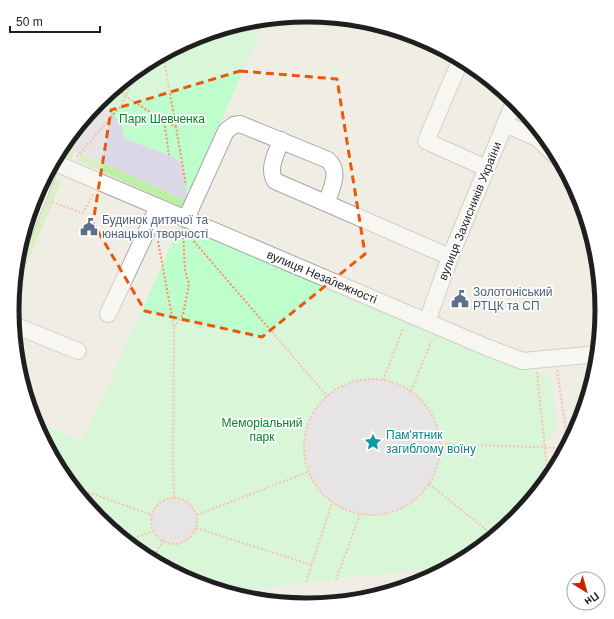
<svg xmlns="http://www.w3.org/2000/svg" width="614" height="619" viewBox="0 0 614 619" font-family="Arial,sans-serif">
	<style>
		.residential { fill: #dddcdb }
		.grass { fill: #beefa5 }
		.park { fill: #bdfecc }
		.plaza { fill: #dad8e6 }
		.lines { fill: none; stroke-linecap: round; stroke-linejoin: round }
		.minor-casing { stroke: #a6a6a6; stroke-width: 18 }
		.path { stroke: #ff8d66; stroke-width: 2; stroke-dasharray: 2 2; stroke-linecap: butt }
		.minor { stroke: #fff; stroke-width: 16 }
		.marked { fill: none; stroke: #e8590c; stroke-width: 3; stroke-dasharray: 8 5; stroke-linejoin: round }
		.labels { text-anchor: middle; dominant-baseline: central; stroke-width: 3.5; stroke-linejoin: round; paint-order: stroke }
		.park-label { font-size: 12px; fill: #018821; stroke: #fff }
		.street-label { font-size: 12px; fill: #1f1f1f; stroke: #fff }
		.service-label { font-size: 12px; fill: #4e5e75; stroke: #fff; text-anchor: start }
		.culture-label { font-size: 12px; fill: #0d838f; stroke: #fff; text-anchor: start }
		.rim { fill: none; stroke: #1f1f1f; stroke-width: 5 }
	</style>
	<rect width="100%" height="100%" fill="#f0eee4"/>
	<path class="residential" d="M 525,113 L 552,146 L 517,133 Z"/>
	<g class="grass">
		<path d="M 62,146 L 74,152 L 71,159 L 58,153 Z"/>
		<path d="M 81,153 L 185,200 L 185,209 L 78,161 Z"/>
		<path d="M 55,178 L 62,181 L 14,294 L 16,269 Z"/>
	</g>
	<g class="park">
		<path d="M 265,19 L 191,193 L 69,137 L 99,101 L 143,64 L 194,37 L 250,20 Z"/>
		<path d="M 181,223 L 493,358 L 535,372 L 551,374 L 557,426 L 545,447 L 548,478 L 515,518 L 471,555 L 448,567 L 306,582 L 229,593 L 194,582 L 143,555 L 98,518 L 62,473 L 34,420 L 83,441 Z"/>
	</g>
	<g class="plaza">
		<path d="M 94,106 L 113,114 L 122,126 L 125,139 L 169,155 L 182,163 L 188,198 L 185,200 L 81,153 L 78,153 L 62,146 Z"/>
		<circle cx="372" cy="447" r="68"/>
		<circle cx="174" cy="521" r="23"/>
	</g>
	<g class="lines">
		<g class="minor-casing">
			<g id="minor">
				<path d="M 461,59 L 426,141 L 486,168"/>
				<path d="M 505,124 L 537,138 L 559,159"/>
				<path d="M 281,140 C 277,153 267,168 275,181 L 450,257"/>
				<path d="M 53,162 L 486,347 L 523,361 L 598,354"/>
				<path d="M 186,219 L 226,131 L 234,125 L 240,124 L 328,160 C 341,172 331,188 327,202"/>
				<path d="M 24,232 L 49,170"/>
				<path d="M 108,314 L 158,207"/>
				<path d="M 427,322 L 450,257 L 515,100"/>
				<path d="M 14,325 L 78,351"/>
			</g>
		</g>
		<g class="path">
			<path d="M 163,54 L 176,127"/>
			<path d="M 117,86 L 125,96 L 164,121 L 169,155"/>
			<path d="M 164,121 L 176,127 L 186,185"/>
			<path d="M 77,157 L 122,104 L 128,90 L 132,73"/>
			<path d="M 52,202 L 83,213 L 93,194"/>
			<path d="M 191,238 L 327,396"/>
			<path d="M 158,241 L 174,327 L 173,467 L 174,498"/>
			<path d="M 174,327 L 183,315 L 189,284 L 185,270 L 183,234"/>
			<path d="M 557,370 L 568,444"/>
			<path d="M 537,372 L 548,478"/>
			<circle cx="372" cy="447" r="68"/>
			<path d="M 383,380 L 403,329"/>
			<path d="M 411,391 L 431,342"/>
			<path d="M 441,444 L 566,448"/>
			<path d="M 429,484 L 494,536"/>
			<path d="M 73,487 L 152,515"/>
			<circle cx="174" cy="521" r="23"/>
			<path d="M 197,515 L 308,472"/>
			<path d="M 196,528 L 312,565"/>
			<path d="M 126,541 L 154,531"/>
			<path d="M 152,559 L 163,541"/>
			<path d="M 336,580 L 360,515"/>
			<path d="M 306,582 L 332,503"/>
		</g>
		<use href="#minor" class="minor"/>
	</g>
	<path d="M0 0H614V619H0ZM 240,71 L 337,79 L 365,254 L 262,337 L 145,311 L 93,223 L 111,110 Z" fill="#f0eee4" fill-opacity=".55" fill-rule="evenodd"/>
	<path class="marked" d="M 240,71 L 337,79 L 365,254 L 262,337 L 145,311 L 93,223 L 111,110 Z"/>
	<defs>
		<g id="civic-bare" transform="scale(1.38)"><path d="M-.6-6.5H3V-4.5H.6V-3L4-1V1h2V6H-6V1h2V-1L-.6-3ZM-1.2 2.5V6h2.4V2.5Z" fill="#5c6f8a" stroke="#fff" stroke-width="2.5" paint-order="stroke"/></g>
		<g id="sight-bare" transform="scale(1.38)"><path d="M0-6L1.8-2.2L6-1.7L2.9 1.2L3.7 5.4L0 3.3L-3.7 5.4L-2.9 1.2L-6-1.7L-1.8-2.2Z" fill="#0f9aa8" stroke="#fff" stroke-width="2.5" paint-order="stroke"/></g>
	</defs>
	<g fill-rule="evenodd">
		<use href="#civic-bare" x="89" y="227"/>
		<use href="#civic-bare" x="460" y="299"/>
		<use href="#sight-bare" x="373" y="442"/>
	</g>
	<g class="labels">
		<g class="park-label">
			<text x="162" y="119">Парк Шевченка</text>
			<text x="262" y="423">Меморіальний<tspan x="262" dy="14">парк</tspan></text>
		</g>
		<g class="street-label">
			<text transform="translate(470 211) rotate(-68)">вулиця Захисників України</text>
			<text transform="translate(322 277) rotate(23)">вулиця Незалежності</text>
		</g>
		<g class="service-label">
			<text x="102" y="220">Будинок дитячої та<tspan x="102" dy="14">юнацької творчості</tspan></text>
			<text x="473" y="292">Золотоніський<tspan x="473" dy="14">РТЦК та СП</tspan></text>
		</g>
		<g class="culture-label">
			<text x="386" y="435">Пам'ятник<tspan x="386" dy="14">загиблому воїну</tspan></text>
		</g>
	</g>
	<path d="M0 0H614V619H0ZM19 310a288 288 0 1 1 576 0a288 288 0 1 1-576 0Z" fill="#fff" fill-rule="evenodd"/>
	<path class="rim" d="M19 310a288 288 0 1 1 576 0a288 288 0 1 1-576 0Z"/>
	<g transform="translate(586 591) rotate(143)"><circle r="19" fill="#ffffff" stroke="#a5a5a5"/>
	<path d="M0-3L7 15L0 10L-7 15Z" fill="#cd2000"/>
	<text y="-6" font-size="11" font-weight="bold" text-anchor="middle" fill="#1f1f1f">Пн</text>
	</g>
	<path d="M10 26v6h90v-6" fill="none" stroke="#1f1f1f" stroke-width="2"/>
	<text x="16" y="26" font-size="12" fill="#1f1f1f" stroke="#ffffff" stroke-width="3" paint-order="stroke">50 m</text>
</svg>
